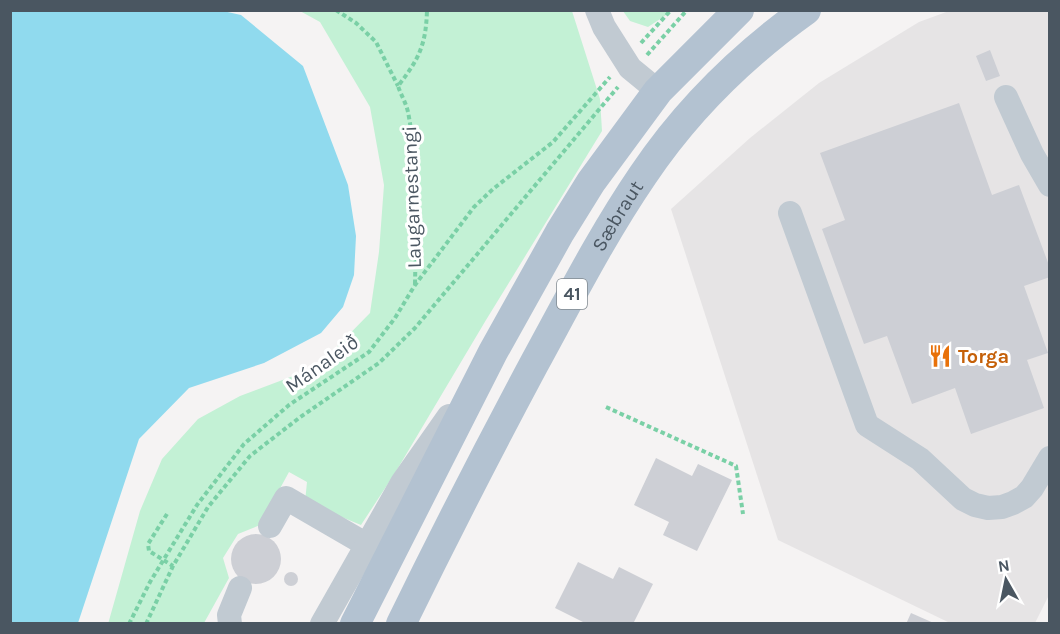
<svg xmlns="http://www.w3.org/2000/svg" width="1060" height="634" viewBox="0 0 1060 634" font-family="Karla,sans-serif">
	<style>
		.education { fill: #e6e4e5 }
		.green { fill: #c3f1d5 }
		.water { fill: #90daee }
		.building { fill: #cdcfd5 }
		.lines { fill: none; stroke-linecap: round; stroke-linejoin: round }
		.path { stroke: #7ad0a6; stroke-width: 4; stroke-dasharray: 4.5 3; stroke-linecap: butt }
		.minor { stroke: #c1cad2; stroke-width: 24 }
		.major { stroke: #b3c2d1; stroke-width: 30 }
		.labels { text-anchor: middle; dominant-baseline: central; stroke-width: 6; stroke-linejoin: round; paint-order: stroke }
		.shield { fill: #fff; stroke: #808990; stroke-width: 1.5 }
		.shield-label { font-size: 18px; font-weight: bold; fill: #4a5661 }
		.street-label { font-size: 20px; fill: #4a5661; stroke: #fff }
		.food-label { font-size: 20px; font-weight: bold; fill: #c56008; stroke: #fff; text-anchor: start }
	</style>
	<rect width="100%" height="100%" fill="#f5f3f3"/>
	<path class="education" d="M 949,11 L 1049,11 L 1050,593 L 1035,623 L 950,623 L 778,540 L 671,209 L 750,138 L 819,83 L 919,22 Z"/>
	<g class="green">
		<path d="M 300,11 L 572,11 L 600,99 L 602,131 L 486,320 L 395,473 L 361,525 L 305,502 L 307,482 L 289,472 L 260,525 L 238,534 L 223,558 L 229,578 L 204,623 L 108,624 L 140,511 L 162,459 L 198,419 L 240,396 L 317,367 L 370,313 L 379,252 L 384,185 L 370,107 L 320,22 Z"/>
		<path d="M 623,11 L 672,11 L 648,27 L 630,21 Z"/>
	</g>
	<path class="water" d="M 223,11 L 241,15 L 303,66 L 348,185 L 356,236 L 354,275 L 343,307 L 321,333 L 264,363 L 189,388 L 139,439 L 78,623 L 11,623 L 11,11 Z"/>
	<g class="building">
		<path d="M 990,50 L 1000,76 L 986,81 L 976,56 Z"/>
		<path d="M 959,103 L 992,195 L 1019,185 L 1050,268 L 1050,277 L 1024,286 L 1048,353 L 1027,360 L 1044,408 L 971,434 L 955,388 L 912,404 L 887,336 L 864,344 L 822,229 L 845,220 L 820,153 Z"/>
		<path d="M 656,458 L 692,476 L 698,464 L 732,480 L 697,551 L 663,535 L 669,522 L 634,505 Z"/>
		<circle cx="256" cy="559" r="25"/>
		<path d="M 578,562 L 613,579 L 619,567 L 653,584 L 633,624 L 587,624 L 555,608 Z"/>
		<circle cx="291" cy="579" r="7"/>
		<path d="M 911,613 L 936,624 L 906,624 Z"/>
	</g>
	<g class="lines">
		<g class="path">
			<path d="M 336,10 L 356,23 L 376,42 L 398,86"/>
			<path d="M 641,43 L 671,10"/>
			<path d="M 647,55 L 687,10"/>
			<path d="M 415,284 C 416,227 419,168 408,112 C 406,103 401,95 398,86 C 419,59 426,45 427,10"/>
			<path d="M 606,407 L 736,466 L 743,514"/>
			<path d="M 167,514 L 148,544 L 149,551 L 173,566"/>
			<path d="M 129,624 L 150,582 L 197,505 L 244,444 L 289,405 L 369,352 L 395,318 L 415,285 L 474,207 L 493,189 L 553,142 L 610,77"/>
			<path d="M 146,624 L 173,566 L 208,507 L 250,456 L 299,418 L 379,363 L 415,328 L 618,87"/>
		</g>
		<g class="minor">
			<path d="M 597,10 L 604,27 L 630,68 L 658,91"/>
			<path d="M 1006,97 L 1032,154 L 1050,185"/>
			<path d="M 790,213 L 867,425 L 920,459 L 963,499 L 975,505 L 988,508 L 1002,507 L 1013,503 L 1024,497 L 1032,488 L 1050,458"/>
			<path d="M 270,526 L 286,498 L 367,545"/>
			<path d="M 230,624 L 229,615 L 240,588"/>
			<path d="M 322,624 L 402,483 L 449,416"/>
		</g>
		<g class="major">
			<path d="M 355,624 L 493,352 L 560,232 L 591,182 L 658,91 L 739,10"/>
			<path id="s1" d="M 401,624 C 444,536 488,450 534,364 C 569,300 602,235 643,175 C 686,111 743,55 806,10"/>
		</g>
	</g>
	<defs>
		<g id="restaurant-bare" transform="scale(1.8)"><path d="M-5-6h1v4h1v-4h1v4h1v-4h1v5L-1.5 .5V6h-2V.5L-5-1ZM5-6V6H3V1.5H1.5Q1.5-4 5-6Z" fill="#e8710a" stroke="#fff" stroke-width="2.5" paint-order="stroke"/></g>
	</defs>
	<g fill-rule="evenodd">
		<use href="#restaurant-bare" x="940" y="356"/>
	</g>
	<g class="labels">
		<rect class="shield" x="557" y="279" width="30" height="30" rx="4.5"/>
		<g class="shield-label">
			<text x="572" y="294">41</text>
		</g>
		<g class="street-label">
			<text transform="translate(412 197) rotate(-92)">Laugarnestangi</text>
			<text stroke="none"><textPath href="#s1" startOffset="462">Sæbraut</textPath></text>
			<text transform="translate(322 364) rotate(-35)">Mánaleið</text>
		</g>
		<g class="food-label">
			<text x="958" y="356">Torga</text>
		</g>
	</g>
	<rect width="1060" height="634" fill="none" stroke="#4a5661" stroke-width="24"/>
	<g transform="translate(1006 580) rotate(351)" stroke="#ffffff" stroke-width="4.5" paint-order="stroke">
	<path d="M0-4.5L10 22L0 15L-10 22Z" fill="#4a5661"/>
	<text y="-9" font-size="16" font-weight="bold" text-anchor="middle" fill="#4a5661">N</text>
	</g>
</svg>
